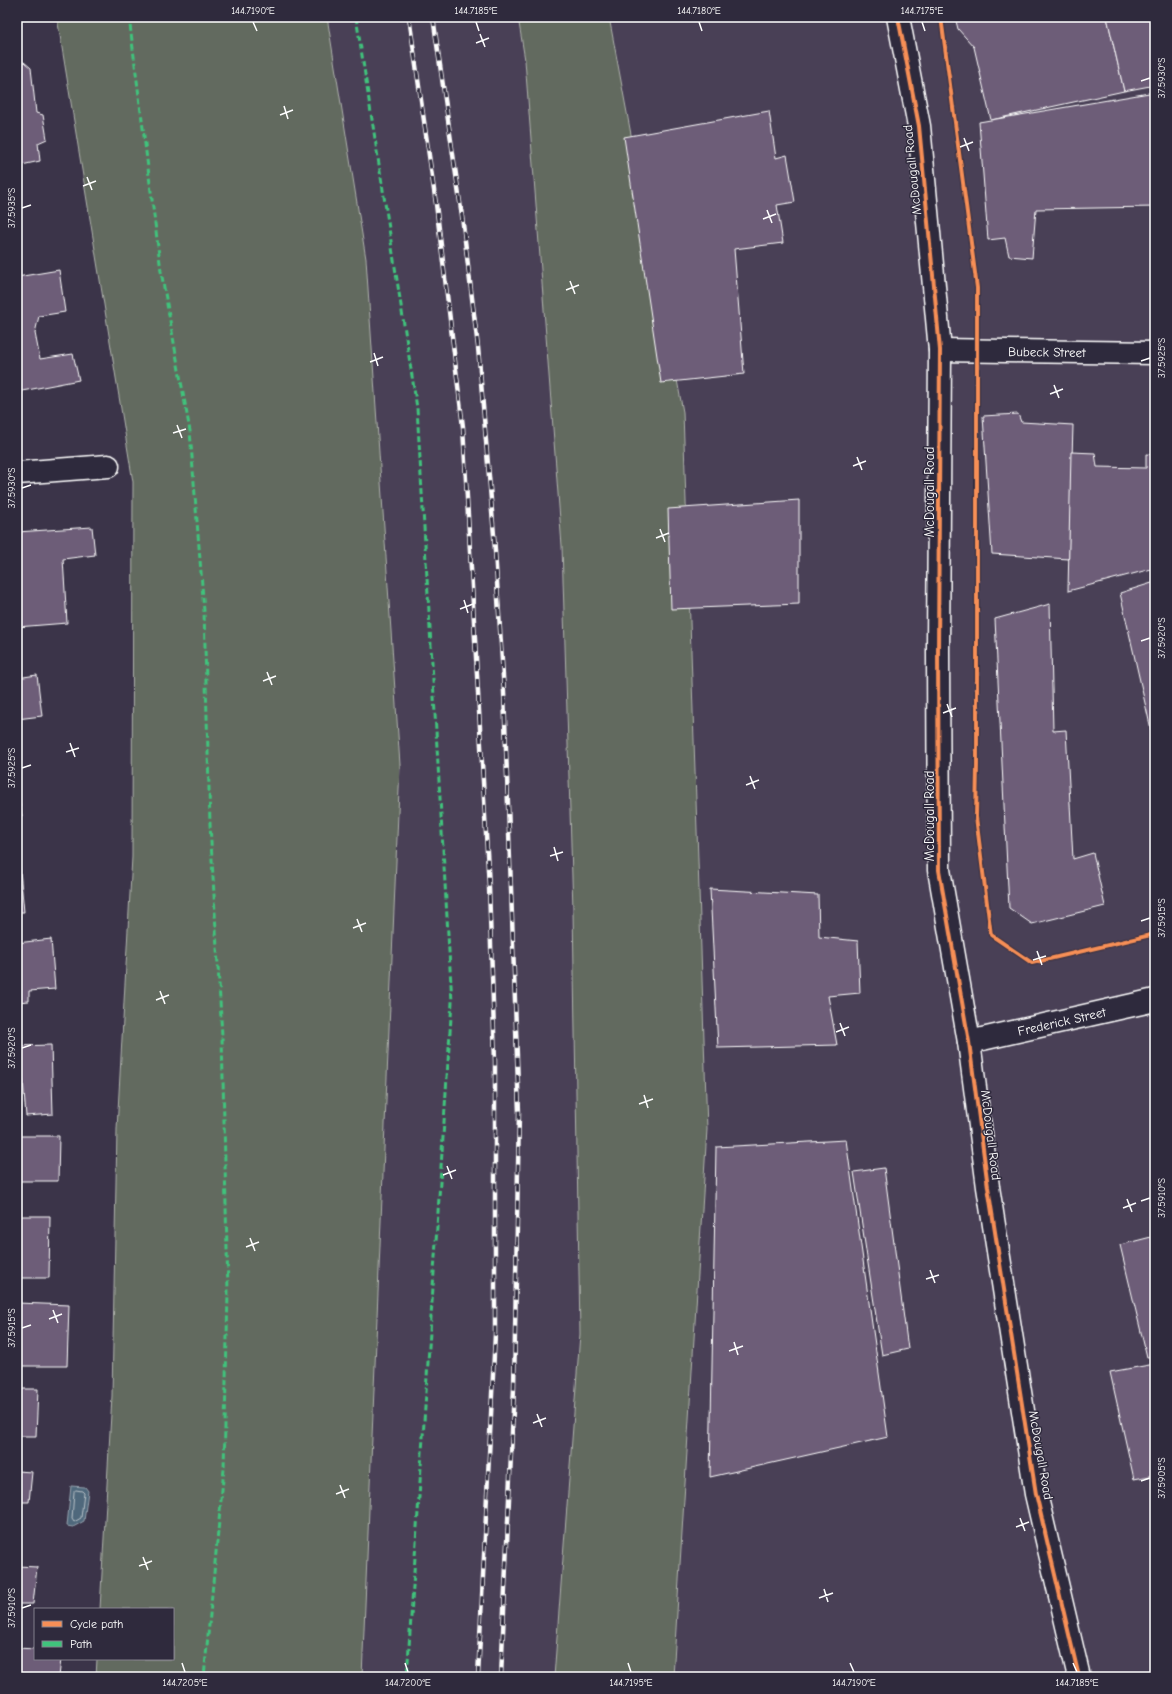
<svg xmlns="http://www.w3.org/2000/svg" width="1172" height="1694" viewBox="0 0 1172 1694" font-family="'Comic Neue',sans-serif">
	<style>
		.built { fill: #4a4057 }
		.green { fill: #626a5e; stroke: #b0b4ae }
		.water { fill: #50687b; stroke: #96a4b0 }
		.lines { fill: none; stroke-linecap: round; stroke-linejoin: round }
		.shore { stroke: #b9c3ca; stroke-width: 1 }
		.building { fill: #6d5d78; stroke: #fff }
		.street-casing { stroke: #fff; stroke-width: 25 }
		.street { stroke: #2f2a3d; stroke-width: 22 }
		.rail-casing { stroke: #fff; stroke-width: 4.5 }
		.rail { stroke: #2f2a3d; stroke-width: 3; stroke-dasharray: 9; stroke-linecap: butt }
		.quiet { stroke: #40c37c; stroke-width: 3; stroke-dasharray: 6 3; stroke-linecap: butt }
		.cycleway-casing { stroke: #2f2a3d; stroke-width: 6 }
		.cycleway { stroke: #f78f57; stroke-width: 4 }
		.ticks { fill: none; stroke: #fff; stroke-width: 1.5 }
		.labels { text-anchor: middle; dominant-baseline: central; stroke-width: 3; stroke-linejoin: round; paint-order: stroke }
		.street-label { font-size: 13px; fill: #fff; stroke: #2f2a3d }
		.neatline { fill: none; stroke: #fff; stroke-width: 1.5 }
		.ticks-label { font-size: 10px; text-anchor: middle; fill: #fff }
	</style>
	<rect width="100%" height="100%" fill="#3b3449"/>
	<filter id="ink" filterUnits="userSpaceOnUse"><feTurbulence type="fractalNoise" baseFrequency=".025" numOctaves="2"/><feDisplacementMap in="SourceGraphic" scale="8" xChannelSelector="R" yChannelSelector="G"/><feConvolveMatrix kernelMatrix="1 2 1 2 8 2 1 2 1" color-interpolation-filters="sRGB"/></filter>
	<g filter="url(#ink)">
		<g class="built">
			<path d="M 327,17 L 518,17 L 525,60 L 562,546 L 573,910 L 580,1334 L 554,1677 L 362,1677 L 400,765 L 366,259 Z"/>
			<path d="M 609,17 L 1155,17 L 1155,1677 L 673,1677 L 707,1129 L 683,412 Z"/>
		</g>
		<g class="green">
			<path d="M 57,17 L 327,17 L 366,259 L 400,765 L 362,1677 L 96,1677 L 97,1659 L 173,1659 L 173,1609 L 100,1609 L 112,1396 L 117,1129 L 132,857 L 133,482 Z"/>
			<path d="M 518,17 L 609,17 L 683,412 L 707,1129 L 673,1677 L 554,1677 L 580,1334 L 573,910 L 562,546 L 525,60 Z"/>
		</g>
		<path class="water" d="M 71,1486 L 85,1487 L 88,1491 L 84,1521 L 73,1527 L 67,1526 Z"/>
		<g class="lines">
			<path class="shore" d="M 76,1490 L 82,1491 L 84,1493 L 81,1518 L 74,1522 L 72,1519 L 74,1492 Z"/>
		</g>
		<g class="building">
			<path d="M 955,17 L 1107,17 L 1124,91 L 991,120 L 974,47 L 958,29 Z"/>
			<path d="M 1107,17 L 1155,17 L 1155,85 L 1124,91 Z"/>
			<path d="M 24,62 L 31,68 L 36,113 L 43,115 L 47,139 L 38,143 L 40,161 L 17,166 L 17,63 Z"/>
			<path d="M 1155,92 L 1155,207 L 1036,209 L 1032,258 L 1009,256 L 1005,238 L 988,240 L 979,122 Z"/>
			<path d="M 769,111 L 776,158 L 787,155 L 795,202 L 777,205 L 783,243 L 734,249 L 744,374 L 661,383 L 624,137 Z"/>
			<path d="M 59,270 L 65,312 L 39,316 L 35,333 L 40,359 L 73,354 L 79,380 L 17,392 L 17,277 Z"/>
			<path d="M 1018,414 L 1021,422 L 1073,425 L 1069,559 L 992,554 L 983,416 Z"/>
			<path d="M 1071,452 L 1095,453 L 1097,467 L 1146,468 L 1146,454 L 1155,455 L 1155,568 L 1068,591 Z"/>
			<path d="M 799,500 L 799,604 L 671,609 L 668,509 Z"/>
			<path d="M 92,527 L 95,555 L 63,559 L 67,623 L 17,627 L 17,532 Z"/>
			<path d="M 1155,582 L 1155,747 L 1120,593 Z"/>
			<path d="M 1050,604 L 1053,731 L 1066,730 L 1073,859 L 1093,853 L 1105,906 L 1032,924 L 1009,908 L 995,619 Z"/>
			<path d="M 37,675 L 42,716 L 17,719 L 17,678 Z"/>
			<path d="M 17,789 L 22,816 L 17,816 Z"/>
			<path d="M 17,860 L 19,860 L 24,912 L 17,912 Z"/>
			<path d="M 710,889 L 818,895 L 819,937 L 858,941 L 860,993 L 828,996 L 837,1045 L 718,1048 Z"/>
			<path d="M 51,939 L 55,989 L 29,991 L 29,1001 L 17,1002 L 17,943 Z"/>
			<path d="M 51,1045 L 53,1114 L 26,1116 L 23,1080 L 17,1081 L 17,1046 Z"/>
			<path d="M 17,1136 L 59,1136 L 58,1181 L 17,1181 Z"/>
			<path d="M 846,1140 L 888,1437 L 710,1477 L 716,1147 Z"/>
			<path d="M 884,1168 L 908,1349 L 882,1355 L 854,1172 Z"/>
			<path d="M 17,1216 L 50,1216 L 49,1278 L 17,1278 Z"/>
			<path d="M 1155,1236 L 1155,1356 L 1147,1357 L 1120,1245 Z"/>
			<path d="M 17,1303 L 69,1305 L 67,1366 L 17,1366 Z"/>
			<path d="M 1155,1364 L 1155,1475 L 1134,1479 L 1110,1372 Z"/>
			<path d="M 17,1389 L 38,1389 L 36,1436 L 17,1436 Z"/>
			<path d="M 17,1471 L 32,1472 L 29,1502 L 20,1502 L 20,1522 L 17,1522 Z"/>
			<path d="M 17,1566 L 37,1567 L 33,1604 L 17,1604 Z"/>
			<path d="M 17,1648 L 35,1649 L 35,1659 L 61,1659 L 59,1677 L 17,1677 Z"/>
		</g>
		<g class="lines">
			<g class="street-casing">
				<g id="street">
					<path d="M 898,17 L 919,126 L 940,350 L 938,651 L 939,870 L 969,1042 L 988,1187 L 1036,1494 L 1079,1677"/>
					<path id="s1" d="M 940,350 L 1155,353"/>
					<path d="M 17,473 L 108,466"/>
					<path id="s2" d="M 969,1042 L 1155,1000"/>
				</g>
			</g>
			<use href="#street" class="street"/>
			<g class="rail-casing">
				<g id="rail">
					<path d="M 409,17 L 436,204 L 463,427 L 489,887 L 495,1061 L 495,1334 L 478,1677"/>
					<path d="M 433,17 L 462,216 L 478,347 L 494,535 L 504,692 L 519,1113 L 514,1388 L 501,1677"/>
				</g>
			</g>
			<use href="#rail" class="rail"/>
			<g class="quiet">
				<path d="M 129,17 L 161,271 L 190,431 L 204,611 L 210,824 L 222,1036 L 228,1292 L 224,1469 L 204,1677"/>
				<path d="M 356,17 L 417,408 L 452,1002 L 407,1677"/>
			</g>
			<g class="cycleway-casing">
				<g id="cycleway">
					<path d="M 898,17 L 919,126 L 940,350 L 938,651 L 939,870 L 969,1042 L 988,1187 L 1036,1494 L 1079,1677"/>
					<path d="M 941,17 L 977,288 L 977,765 L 976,817 L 991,935 L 1032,963 L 1155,934"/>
				</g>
			</g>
			<use href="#cycleway" class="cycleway"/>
		</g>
	</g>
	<path class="ticks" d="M 253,22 L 257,31M 476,22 L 479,31M 699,22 L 702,31M 922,22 L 925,31M 480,34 L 485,47M 476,43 L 489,38M 1141,81 L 1150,78M 284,106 L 288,119M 280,115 L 293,110M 964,138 L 969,151M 960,147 L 973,142M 87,177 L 92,190M 83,186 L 96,181M 22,208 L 31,205M 767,210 L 772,223M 763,219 L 776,214M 570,281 L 575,294M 566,290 L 579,285M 374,353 L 378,366M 1141,361 L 1150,358M 370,362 L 383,357M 1054,385 L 1059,398M 1050,394 L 1063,389M 177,425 L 182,438M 173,433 L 186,429M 857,457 L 862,470M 853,466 L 866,461M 22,488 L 31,485M 660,529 L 665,542M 656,538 L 669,533M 464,600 L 468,613M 460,609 L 473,604M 1141,641 L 1150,638M 267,672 L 272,685M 263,681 L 276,676M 947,704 L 952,717M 943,713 L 956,708M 70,743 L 75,757M 66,752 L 79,748M 22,768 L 31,765M 750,776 L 755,789M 746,785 L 759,780M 554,847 L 558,861M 550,856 L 563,852M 357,919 L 362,932M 1141,921 L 1150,918M 353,928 L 366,923M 1037,951 L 1042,965M 1033,960 L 1046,956M 160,991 L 165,1004M 156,1000 L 169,995M 840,1023 L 845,1036M 836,1032 L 849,1027M 22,1048 L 31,1045M 644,1095 L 648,1108M 639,1104 L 653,1099M 447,1166 L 452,1179M 443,1175 L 456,1170M 1127,1199 L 1132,1212M 1141,1201 L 1150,1198M 1123,1208 L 1136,1203M 250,1238 L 255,1251M 246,1247 L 259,1242M 930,1270 L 935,1283M 926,1279 L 939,1275M 53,1310 L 58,1323M 49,1319 L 62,1314M 22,1328 L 31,1325M 734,1342 L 738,1355M 729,1351 L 743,1346M 537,1414 L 542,1427M 533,1423 L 546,1418M 1141,1481 L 1150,1478M 340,1485 L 345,1498M 336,1494 L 349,1489M 1020,1518 L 1025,1531M 1016,1527 L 1029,1522M 143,1557 L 148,1570M 139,1566 L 152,1561M 824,1589 L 828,1602M 819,1598 L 833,1593M 22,1608 L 31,1605M 182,1663 L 185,1672M 405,1663 L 408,1672M 628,1663 L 631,1672M 850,1663 L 854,1672M 1073,1663 L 1077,1672"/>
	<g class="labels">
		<g class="street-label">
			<text transform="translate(912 170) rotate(-96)">McDougall Road</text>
			<text stroke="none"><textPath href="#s1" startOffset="107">Bubeck Street</textPath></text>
			<text transform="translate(929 492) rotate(-90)">McDougall Road</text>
			<text transform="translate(929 816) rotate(-90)">McDougall Road</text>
			<text stroke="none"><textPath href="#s2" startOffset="95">Frederick Street</textPath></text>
			<text transform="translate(991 1135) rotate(83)">McDougall Road</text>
			<text transform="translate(1041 1455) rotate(80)">McDougall Road</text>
		</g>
	</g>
	<rect width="1172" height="1694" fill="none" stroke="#2f2a3d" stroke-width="44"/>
	<rect x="34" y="1608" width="140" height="52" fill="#2f2a3d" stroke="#827f8b"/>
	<rect x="42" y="1621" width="20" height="6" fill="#f78f57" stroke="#827f8b"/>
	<text x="70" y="1628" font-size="12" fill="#ffffff">Cycle path</text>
	<rect x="42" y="1641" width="20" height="6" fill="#40c37c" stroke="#827f8b"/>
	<text x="70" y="1648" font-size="12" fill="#ffffff">Path</text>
	<rect x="22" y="22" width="1128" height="1650" class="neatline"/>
	<g class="ticks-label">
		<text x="253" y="14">144.7190°E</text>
		<text x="476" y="14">144.7185°E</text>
		<text x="699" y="14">144.7180°E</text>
		<text x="922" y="14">144.7175°E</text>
		<text transform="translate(1161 78) rotate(-90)" y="4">37.5930°S</text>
		<text transform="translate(11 208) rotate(-90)" y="4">37.5935°S</text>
		<text transform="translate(1161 358) rotate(-90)" y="4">37.5925°S</text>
		<text transform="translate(11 488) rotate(-90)" y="4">37.5930°S</text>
		<text transform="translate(1161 638) rotate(-90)" y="4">37.5920°S</text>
		<text transform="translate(11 768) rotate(-90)" y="4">37.5925°S</text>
		<text transform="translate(1161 918) rotate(-90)" y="4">37.5915°S</text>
		<text transform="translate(11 1048) rotate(-90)" y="4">37.5920°S</text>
		<text transform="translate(1161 1198) rotate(-90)" y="4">37.5910°S</text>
		<text transform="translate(11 1328) rotate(-90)" y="4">37.5915°S</text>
		<text transform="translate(1161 1478) rotate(-90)" y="4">37.5905°S</text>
		<text transform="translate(11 1608) rotate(-90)" y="4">37.5910°S</text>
		<text x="185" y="1686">144.7205°E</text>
		<text x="408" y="1686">144.7200°E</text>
		<text x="631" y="1686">144.7195°E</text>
		<text x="854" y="1686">144.7190°E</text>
		<text x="1077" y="1686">144.7185°E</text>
	</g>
</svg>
